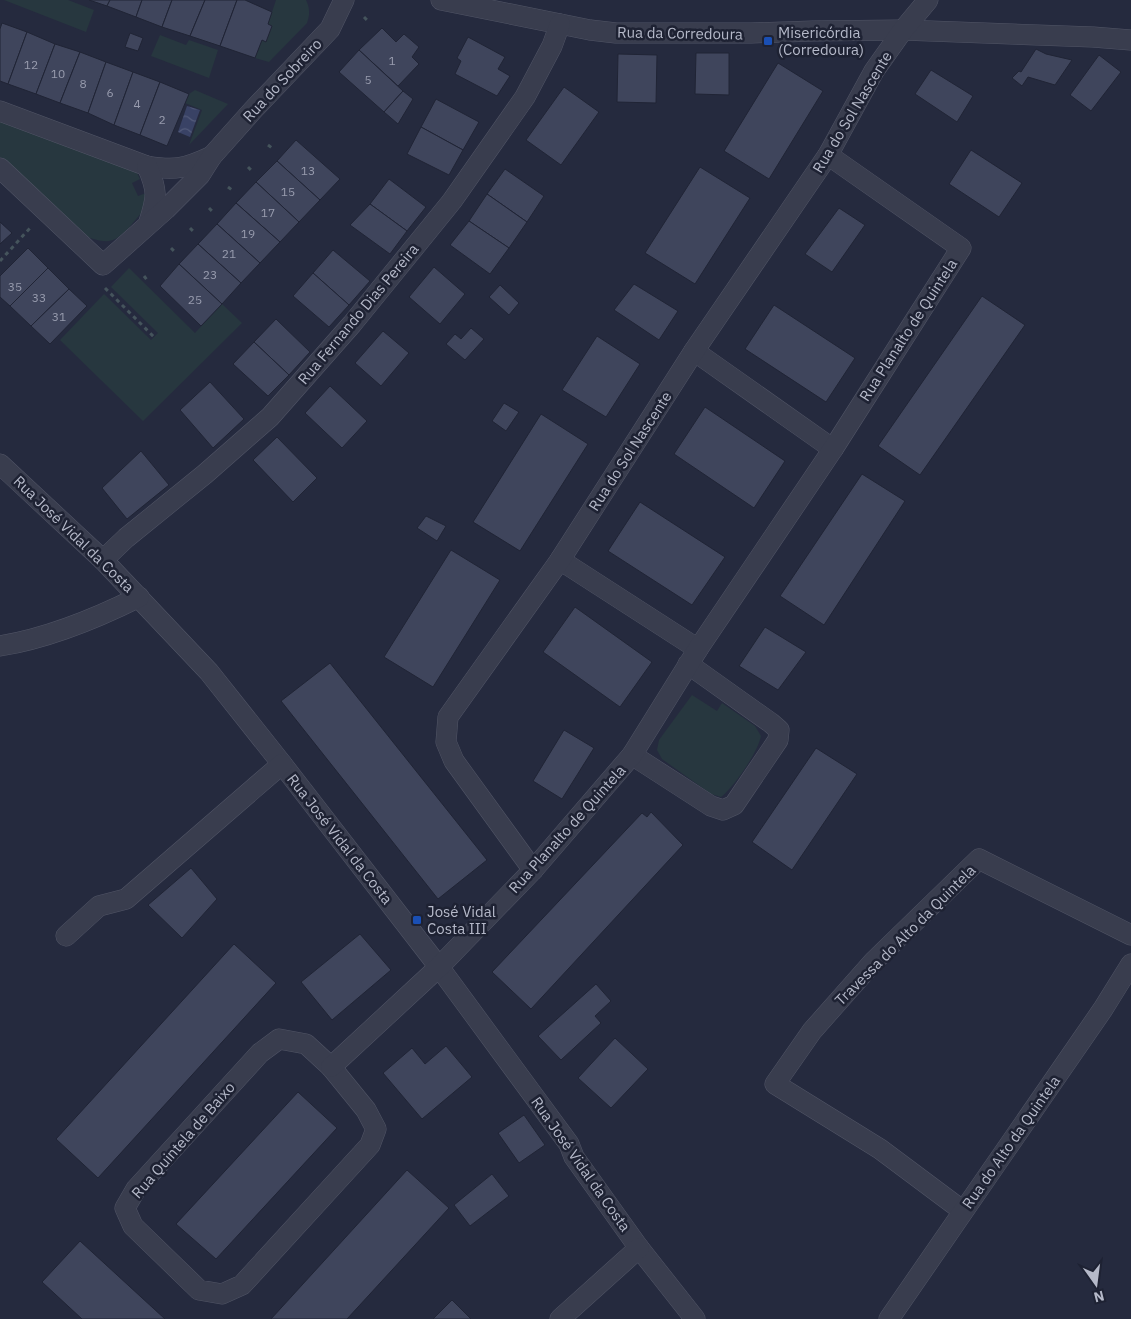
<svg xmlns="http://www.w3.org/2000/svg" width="1131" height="1319" viewBox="0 0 1131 1319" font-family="'IBM Plex Sans',sans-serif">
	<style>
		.green { fill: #27373f }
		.water { fill: url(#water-waves) }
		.building { fill: #3f455c; stroke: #202435 }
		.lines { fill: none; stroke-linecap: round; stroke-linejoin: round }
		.minor-casing { stroke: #515566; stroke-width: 21 }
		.path { stroke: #45545c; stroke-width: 3; stroke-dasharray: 4 4; stroke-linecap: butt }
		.minor { stroke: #393d4e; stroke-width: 20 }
		.transit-dot { fill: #1a4fb4; stroke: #1e2233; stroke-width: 2 }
		.labels { text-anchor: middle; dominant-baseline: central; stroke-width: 5; stroke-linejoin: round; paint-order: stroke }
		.number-label { font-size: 12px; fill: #989cae }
		.poi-label { font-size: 15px; fill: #b5b9c9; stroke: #1e2233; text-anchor: start }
		.street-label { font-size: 15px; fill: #b5b9c9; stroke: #1e2233 }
	</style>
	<defs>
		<pattern id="water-waves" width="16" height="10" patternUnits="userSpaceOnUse" patternTransform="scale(1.25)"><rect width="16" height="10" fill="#394265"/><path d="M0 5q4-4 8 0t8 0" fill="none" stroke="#535b7a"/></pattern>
	</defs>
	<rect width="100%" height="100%" fill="#252a3e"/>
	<g class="green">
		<path d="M 4,0 L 68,0 L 94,10 L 86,32 Z"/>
		<path d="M 276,0 L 306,0 C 310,8 310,15 307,23 L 269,62 L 255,58 L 262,40 L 265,41 L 268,24 Z"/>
		<path d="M 160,35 L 186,45 L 189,40 L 218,50 L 209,78 L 151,56 Z"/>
		<path d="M 195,90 L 228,104 L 189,145 L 202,110 L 185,103 L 189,94 Z"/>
		<path d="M 0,120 L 136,171 L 140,179 L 132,183 L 138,196 L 146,193 C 145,211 143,211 132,224 C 115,244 107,245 83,235 L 0,157 Z"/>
		<path d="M 129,268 L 195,333 L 222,304 L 242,323 L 143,421 L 60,340 L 104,294 L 151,340 L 158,333 L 111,287 Z"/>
		<path d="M 692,695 L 717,711 L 722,703 L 755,726 L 761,736 C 758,752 734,787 721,797 L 711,794 L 662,759 L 657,750 L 659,740 Z"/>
	</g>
	<path class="water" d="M 187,106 L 200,110 L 190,137 L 178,132 Z"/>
	<g class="building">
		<path d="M 89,0 L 110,0 L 107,6 Z"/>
		<path d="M 110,0 L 142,0 L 136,17 L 107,6 Z"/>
		<path d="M 142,0 L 172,0 L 162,27 L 136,17 Z"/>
		<path d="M 172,0 L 205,0 L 190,36 L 162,27 Z"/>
		<path d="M 205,0 L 237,0 L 220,46 L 190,36 Z"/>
		<path d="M 237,0 L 245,0 L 272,12 L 268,24 L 272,26 L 266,42 L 262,40 L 255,58 L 220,46 Z"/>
		<path d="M 2,23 L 27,32 L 8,84 L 0,81 L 0,29 Z"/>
		<path d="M 382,28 L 396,42 L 404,34 L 419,47 L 412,57 L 419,64 L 398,86 L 359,50 Z"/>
		<path d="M 27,32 L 55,44 L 36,94 L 8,84 Z"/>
		<path d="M 130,33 L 143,38 L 138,51 L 125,47 Z"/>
		<path d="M 468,37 L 505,57 L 498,69 L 510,76 L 497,96 L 455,74 L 461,61 L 457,58 Z"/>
		<path d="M 55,44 L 80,52 L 60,103 L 36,94 Z"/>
		<path d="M 1036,49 L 1046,54 L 1072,60 L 1055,85 L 1028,77 L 1022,86 L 1012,78 L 1019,71 L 1021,72 Z"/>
		<path d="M 359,50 L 403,91 L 384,112 L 339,72 Z"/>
		<path d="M 80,52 L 106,62 L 88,113 L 60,103 Z"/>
		<path d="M 696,53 L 729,53 L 729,95 L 695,94 Z"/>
		<path d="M 618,54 L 657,55 L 656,103 L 617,102 Z"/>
		<path d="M 1099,55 L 1121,72 L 1091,111 L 1070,95 Z"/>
		<path d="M 106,62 L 133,72 L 114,125 L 88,113 Z"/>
		<path d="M 778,63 L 823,91 L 769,179 L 724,151 Z"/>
		<path d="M 931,70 L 973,96 L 957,122 L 915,94 Z"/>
		<path d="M 133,72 L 160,82 L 140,135 L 114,125 Z"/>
		<path d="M 160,82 L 189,94 L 167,146 L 140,135 Z"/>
		<path d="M 564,87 L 599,112 L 561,165 L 526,140 Z"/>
		<path d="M 403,91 L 413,99 L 398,124 L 384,112 Z"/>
		<path d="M 436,99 L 479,122 L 463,150 L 421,127 Z"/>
		<path d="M 421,127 L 463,150 L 449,175 L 407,154 Z"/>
		<path d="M 296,140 L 340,179 L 320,200 L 277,161 Z"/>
		<path d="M 971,150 L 1022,183 L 999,217 L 949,184 Z"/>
		<path d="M 277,161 L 320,200 L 299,222 L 256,182 Z"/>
		<path d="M 700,167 L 750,198 L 695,284 L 645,253 Z"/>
		<path d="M 505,169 L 544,196 L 527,222 L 487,194 Z"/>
		<path d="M 389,179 L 426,207 L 407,231 L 370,204 Z"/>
		<path d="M 256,182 L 299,222 L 280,242 L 236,203 Z"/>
		<path d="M 487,194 L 527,222 L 509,248 L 469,221 Z"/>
		<path d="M 236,203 L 280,242 L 260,263 L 217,224 Z"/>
		<path d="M 370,204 L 407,231 L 390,254 L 350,225 Z"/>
		<path d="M 839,208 L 865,225 L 832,272 L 805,254 Z"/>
		<path d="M 469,221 L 509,248 L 490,274 L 450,245 Z"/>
		<path d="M 0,222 L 12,233 L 0,244 Z"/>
		<path d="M 217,224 L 260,263 L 241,283 L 198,244 Z"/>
		<path d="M 198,244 L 241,283 L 222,304 L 179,264 Z"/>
		<path d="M 28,248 L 48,268 L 10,306 L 0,297 L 0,276 Z"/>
		<path d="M 333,250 L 370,281 L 349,305 L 313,273 Z"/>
		<path d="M 179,264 L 222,304 L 201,326 L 160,286 Z"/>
		<path d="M 434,267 L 465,294 L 440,324 L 409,297 Z"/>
		<path d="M 48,268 L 69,289 L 31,326 L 10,306 Z"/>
		<path d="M 313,273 L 349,305 L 329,327 L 293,296 Z"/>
		<path d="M 634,284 L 678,311 L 659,340 L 614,310 Z"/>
		<path d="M 500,285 L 519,303 L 509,315 L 489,297 Z"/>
		<path d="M 69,289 L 87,306 L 50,344 L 31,326 Z"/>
		<path d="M 982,296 L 1025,325 L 920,475 L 878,446 Z"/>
		<path d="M 774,305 L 855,358 L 826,402 L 745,349 Z"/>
		<path d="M 276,319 L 310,352 L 289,375 L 254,342 Z"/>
		<path d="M 471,328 L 484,339 L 465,360 L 446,344 L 455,334 L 461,339 Z"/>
		<path d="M 383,331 L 409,353 L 381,386 L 355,363 Z"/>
		<path d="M 597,336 L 640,364 L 606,417 L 562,390 Z"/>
		<path d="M 254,342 L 289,375 L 268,396 L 233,364 Z"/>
		<path d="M 210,382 L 244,419 L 213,448 L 180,410 Z"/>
		<path d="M 330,386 L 367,421 L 342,448 L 305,413 Z"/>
		<path d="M 504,403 L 519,412 L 506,431 L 492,421 Z"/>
		<path d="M 705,407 L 785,461 L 754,508 L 674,454 Z"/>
		<path d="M 541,414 L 588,444 L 520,551 L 473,522 Z"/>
		<path d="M 277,437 L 317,478 L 293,502 L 253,460 Z"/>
		<path d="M 141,451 L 169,485 L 127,519 L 102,488 Z"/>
		<path d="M 862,474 L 905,501 L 824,625 L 780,596 Z"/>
		<path d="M 640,502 L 725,557 L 692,605 L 608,551 Z"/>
		<path d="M 426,516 L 446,526 L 437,541 L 417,528 Z"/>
		<path d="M 451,550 L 500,580 L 433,687 L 384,657 Z"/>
		<path d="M 575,607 L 652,662 L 620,707 L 543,652 Z"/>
		<path d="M 765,627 L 806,652 L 778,690 L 739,666 Z"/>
		<path d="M 330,663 L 487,860 L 438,899 L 281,701 Z"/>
		<path d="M 564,730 L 594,748 L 562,799 L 533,781 Z"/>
		<path d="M 816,748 L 857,774 L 792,870 L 752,842 Z"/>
		<path d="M 651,812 L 683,845 L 531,1009 L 492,972 L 642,813 L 647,817 Z"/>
		<path d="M 191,868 L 217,899 L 182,938 L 148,905 Z"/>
		<path d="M 360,934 L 391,970 L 332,1020 L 301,982 Z"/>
		<path d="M 234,944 L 276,983 L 98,1178 L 56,1139 Z"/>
		<path d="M 596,984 L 611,1001 L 595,1016 L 601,1023 L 561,1060 L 538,1036 Z"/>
		<path d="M 615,1038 L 648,1069 L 611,1108 L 578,1078 Z"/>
		<path d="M 446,1046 L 472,1077 L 422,1119 L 383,1073 L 412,1048 L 425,1064 Z"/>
		<path d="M 298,1092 L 337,1128 L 216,1259 L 176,1224 Z"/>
		<path d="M 524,1115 L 545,1145 L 519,1163 L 498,1133 Z"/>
		<path d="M 407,1170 L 449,1208 L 347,1319 L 271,1319 Z"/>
		<path d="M 492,1174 L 509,1196 L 470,1226 L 454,1205 Z"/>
		<path d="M 80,1241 L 165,1319 L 82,1319 L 42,1282 Z"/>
		<path d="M 452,1300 L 471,1319 L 433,1319 Z"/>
	</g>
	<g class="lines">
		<g class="minor-casing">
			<g id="minor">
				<path d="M 441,0 L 590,30 L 616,33 L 751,33 L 813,31 L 903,30 L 1093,37 L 1131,40"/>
				<path d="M 0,111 L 147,166 C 176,171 186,168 212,156"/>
				<path d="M 147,166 C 158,191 157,197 149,222"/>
				<path d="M 0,168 L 103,265 L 166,209 L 200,175 L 212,156 L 253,110 L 330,29 L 344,0"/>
				<path d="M 694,351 L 833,449"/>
				<path d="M 0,464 L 103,560 L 209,672 L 282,764 L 439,967 L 569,1144 L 574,1157 L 639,1248 L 695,1319"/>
				<path d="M 103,560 L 126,538 L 205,474 L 270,417 L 352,324 L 452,201 L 525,97 L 552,46 L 560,24"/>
				<path d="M 560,560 L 698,649"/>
				<path d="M 0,646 C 49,638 95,619 139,597"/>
				<path d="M 632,755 L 711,806 L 723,810 L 734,805 L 778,740 L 779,730 L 771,723 L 688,664"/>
				<path d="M 533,870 L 454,761 L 446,742 L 448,717 L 560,560 L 694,351 L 828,155 L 874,71 L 903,30 L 928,0"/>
				<path d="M 66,936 L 99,906 L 126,899 L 282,764"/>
				<path d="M 279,1039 L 306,1044 L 331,1067 L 366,1110 L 376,1129 L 370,1145 L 242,1285 L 222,1294 L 199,1290 L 133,1226 L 125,1208 L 136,1189 L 260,1053 Z"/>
				<path d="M 331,1067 L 439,967 L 533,870 L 632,755 L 698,649 L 833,449 L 961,248 L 828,155"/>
				<path d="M 963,1211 L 880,1149 L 775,1084 L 812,1031 L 874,961 L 979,859 L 1131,935"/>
				<path d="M 560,1319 L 639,1248"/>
				<path d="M 889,1319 L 1103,1009 L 1131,964"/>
			</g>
		</g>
		<g class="path">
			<path d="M 364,17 L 368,21"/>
			<path d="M 268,145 L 272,148"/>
			<path d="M 248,167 L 251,170"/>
			<path d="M 228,187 L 232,190"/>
			<path d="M 209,208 L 212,211"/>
			<path d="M 190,228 L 193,231"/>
			<path d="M 171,248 L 174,251"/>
			<path d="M 0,261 L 30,228"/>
			<path d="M 144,276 L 147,280"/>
			<path d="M 105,288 L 154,337"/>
		</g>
		<use href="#minor" class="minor"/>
	</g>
	<g class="transit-dot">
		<rect x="763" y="36" width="10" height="10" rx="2.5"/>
		<rect x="412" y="915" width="10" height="10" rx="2.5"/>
	</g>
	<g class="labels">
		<g class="number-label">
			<text x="392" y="60">1</text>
			<text x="31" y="64">12</text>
			<text x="58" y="73">10</text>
			<text x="368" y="79">5</text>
			<text x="83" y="83">8</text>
			<text x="110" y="92">6</text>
			<text x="137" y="103">4</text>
			<text x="162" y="119">2</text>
			<text x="308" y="170">13</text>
			<text x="288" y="191">15</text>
			<text x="268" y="212">17</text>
			<text x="248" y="233">19</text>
			<text x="229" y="253">21</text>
			<text x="210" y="274">23</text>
			<text x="15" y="286">35</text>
			<text x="39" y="297">33</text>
			<text x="195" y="299">25</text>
			<text x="59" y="316">31</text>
		</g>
		<g class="poi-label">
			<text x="778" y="32">Misericórdia<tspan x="778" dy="17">(Corredoura)</tspan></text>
			<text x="427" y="911">José Vidal<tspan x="427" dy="17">Costa III</tspan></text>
		</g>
		<g class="street-label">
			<text transform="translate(680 33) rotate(1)">Rua da Corredoura</text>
			<text transform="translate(282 80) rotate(-47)">Rua do Sobreiro</text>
			<text transform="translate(852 112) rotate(-59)">Rua do Sol Nascente</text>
			<text transform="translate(358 314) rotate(-50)">Rua Fernando Dias Pereira</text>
			<text transform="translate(908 330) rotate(-57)">Rua Planalto de Quintela</text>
			<text transform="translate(630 451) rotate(-57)">Rua do Sol Nascente</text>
			<text transform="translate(74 534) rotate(44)">Rua José Vidal da Costa</text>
			<text transform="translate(567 829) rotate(-48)">Rua Planalto de Quintela</text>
			<text transform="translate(340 839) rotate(52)">Rua José Vidal da Costa</text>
			<text transform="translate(905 935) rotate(-45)">Travessa do Alto da Quintela</text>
			<text transform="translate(183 1140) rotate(-49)">Rua Quintela de Baixo</text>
			<text transform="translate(1011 1142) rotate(-55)">Rua do Alto da Quintela</text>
			<text transform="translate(581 1164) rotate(55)">Rua José Vidal da Costa</text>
		</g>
	</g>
	<g transform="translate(1096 1284) rotate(166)" stroke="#1e2233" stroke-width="4" paint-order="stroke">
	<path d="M0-4L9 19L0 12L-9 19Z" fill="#b5b9c9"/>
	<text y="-8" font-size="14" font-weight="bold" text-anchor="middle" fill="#b5b9c9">N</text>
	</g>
</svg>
